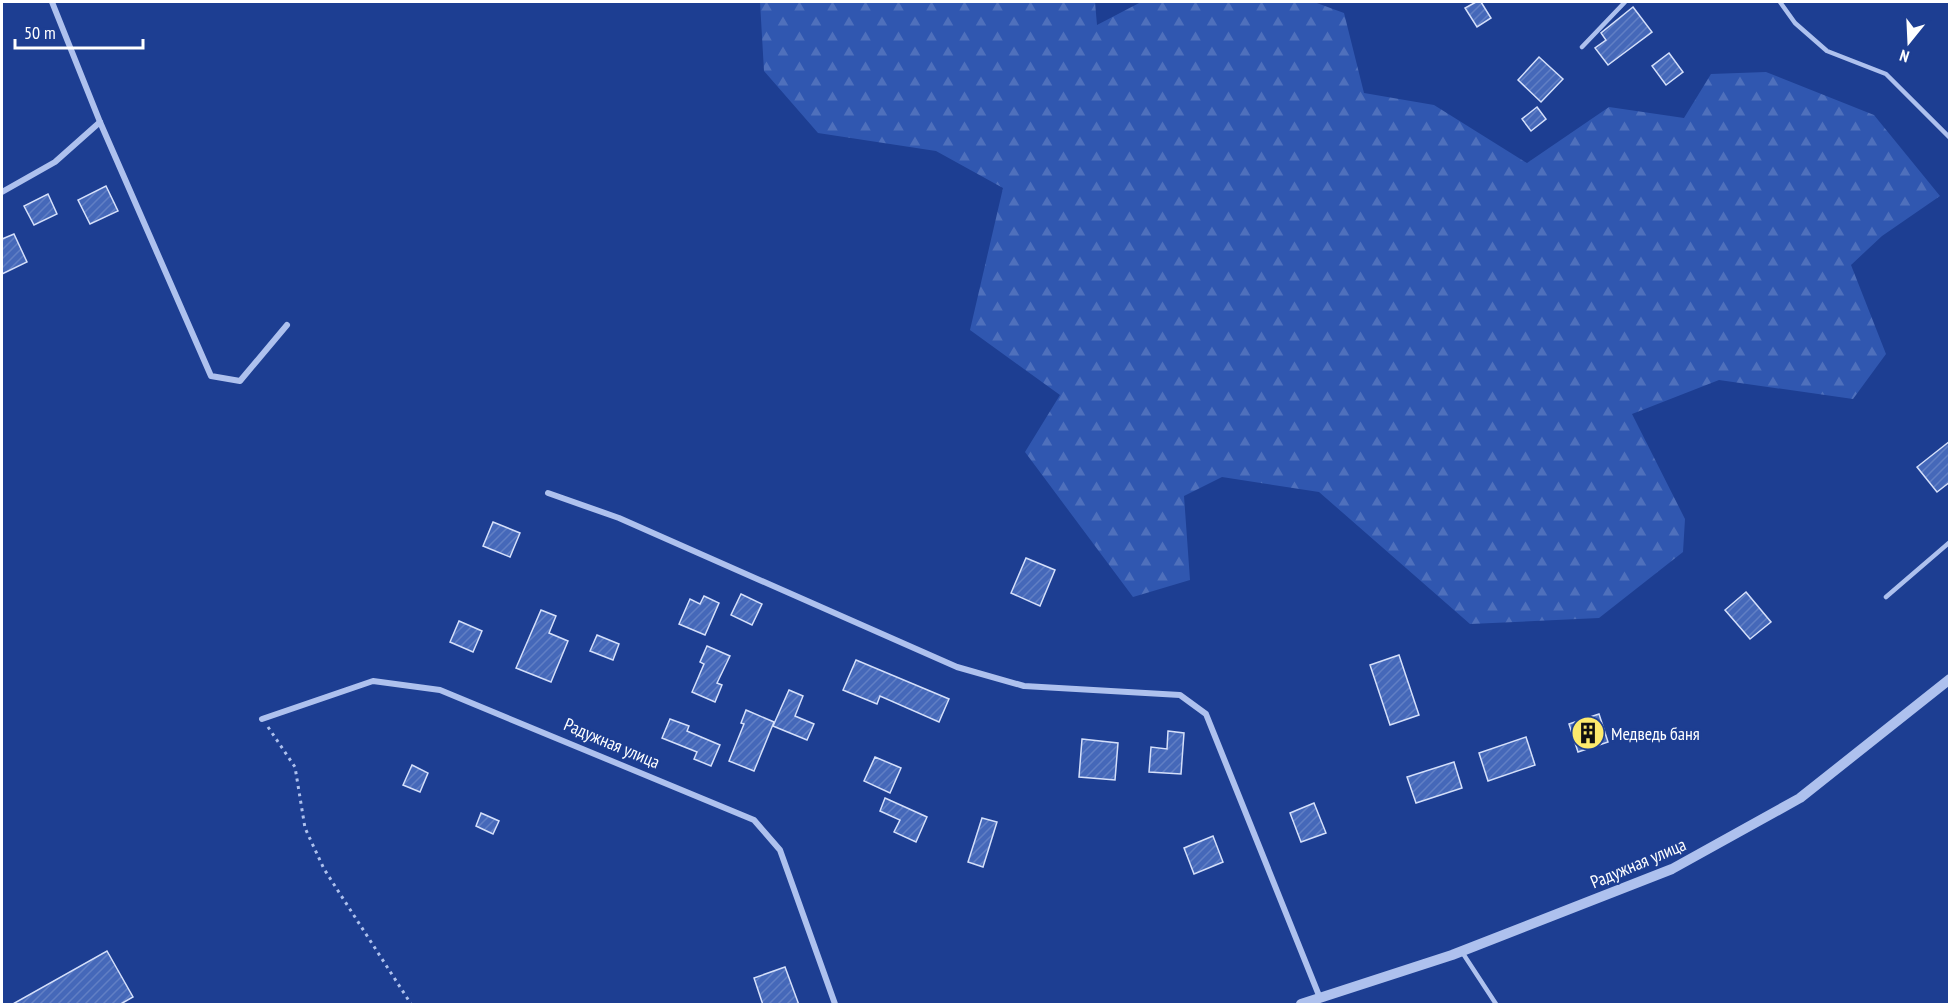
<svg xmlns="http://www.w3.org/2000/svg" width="1951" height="1006" viewBox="0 0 1951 1006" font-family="'PT Sans Narrow',sans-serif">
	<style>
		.forest { fill: url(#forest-firs) }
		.building { fill: url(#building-hatch); stroke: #d4dffa; stroke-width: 1.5 }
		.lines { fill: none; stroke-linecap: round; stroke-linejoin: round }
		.path { stroke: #aec1ee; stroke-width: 3; stroke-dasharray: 3 4.5; stroke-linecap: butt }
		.service { stroke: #aec1ee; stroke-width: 4.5 }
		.minor { stroke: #aec1ee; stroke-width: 6 }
		.tertiary { stroke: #aec1ee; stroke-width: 10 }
		.labels { text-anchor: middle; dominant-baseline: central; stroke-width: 4.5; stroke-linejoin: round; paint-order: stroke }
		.poi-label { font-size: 18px; fill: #fff; stroke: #1d3e92; text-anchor: start }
		.street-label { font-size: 18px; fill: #fff; stroke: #1d3e92 }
	</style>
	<defs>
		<pattern id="forest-firs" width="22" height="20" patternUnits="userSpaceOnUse" patternTransform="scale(1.5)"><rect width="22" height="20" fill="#3057b0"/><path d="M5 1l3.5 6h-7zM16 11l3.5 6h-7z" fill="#4f70bc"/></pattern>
		<pattern id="building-hatch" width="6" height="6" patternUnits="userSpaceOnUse" patternTransform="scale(1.5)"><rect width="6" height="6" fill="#4568b9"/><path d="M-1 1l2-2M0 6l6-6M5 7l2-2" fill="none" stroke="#617fc4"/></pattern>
	</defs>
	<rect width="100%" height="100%" fill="#1d3e92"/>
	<path class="forest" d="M 760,2 L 1095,2 L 1097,25 L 1141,2 L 1314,2 L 1344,13 L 1364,93 L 1434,105 L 1527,163 L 1609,107 L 1684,118 L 1711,74 L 1766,72 L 1874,115 L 1940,196 L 1882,236 L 1851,265 L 1886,354 L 1853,399 L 1719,380 L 1632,414 L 1685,519 L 1683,552 L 1599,618 L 1470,624 L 1319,492 L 1222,477 L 1184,496 L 1190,580 L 1133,597 L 1025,452 L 1060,395 L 970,330 L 1003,188 L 936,151 L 818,133 L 764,71 Z"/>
	<g class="building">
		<path d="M 1476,2 L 1481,2 L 1491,18 L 1477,27 L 1465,8 Z"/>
		<path d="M 1633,7 L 1652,32 L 1608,65 L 1595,48 L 1606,40 L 1601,33 Z"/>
		<path d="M 1669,53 L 1683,72 L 1666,85 L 1652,66 Z"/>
		<path d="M 1539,57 L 1563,79 L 1541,102 L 1518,80 Z"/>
		<path d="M 1537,107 L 1546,119 L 1531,131 L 1522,119 Z"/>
		<path d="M 106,186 L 118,211 L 90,224 L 78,200 Z"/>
		<path d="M 48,194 L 57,214 L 34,225 L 24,206 Z"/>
		<path d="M 14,234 L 27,262 L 2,274 L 2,239 Z"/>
		<path d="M 1950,441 L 1950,482 L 1937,492 L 1917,467 Z"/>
		<path d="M 493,522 L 520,533 L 510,557 L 483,546 Z"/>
		<path d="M 1026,558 L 1055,570 L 1040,606 L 1011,593 Z"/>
		<path d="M 1746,592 L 1771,622 L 1750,639 L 1725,610 Z"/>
		<path d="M 741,594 L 762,604 L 752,625 L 731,615 Z"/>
		<path d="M 704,596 L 719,603 L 705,635 L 679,624 L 690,599 L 700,604 Z"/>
		<path d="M 541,610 L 556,616 L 549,633 L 568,641 L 551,682 L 516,668 Z"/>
		<path d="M 459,621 L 482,631 L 473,652 L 450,642 Z"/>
		<path d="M 597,635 L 619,644 L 613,660 L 590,651 Z"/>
		<path d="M 707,646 L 730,656 L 717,683 L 722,685 L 715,702 L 692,692 L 704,664 L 700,662 Z"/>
		<path d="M 1399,655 L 1419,715 L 1390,725 L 1370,665 Z"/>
		<path d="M 856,660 L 949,699 L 939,722 L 880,696 L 877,704 L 843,690 Z"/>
		<path d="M 789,690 L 803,696 L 795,716 L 814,724 L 807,740 L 773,726 Z"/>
		<path d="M 746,710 L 774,722 L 754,771 L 729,761 L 744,724 L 741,723 Z"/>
		<path d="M 1599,714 L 1608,742 L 1578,752 L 1569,724 Z"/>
		<path d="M 670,719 L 689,726 L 687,731 L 720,745 L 711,766 L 694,759 L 697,752 L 662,738 Z"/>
		<path d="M 1168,731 L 1184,733 L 1181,774 L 1149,772 L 1151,747 L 1167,749 Z"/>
		<path d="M 1526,737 L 1535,765 L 1488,781 L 1479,753 Z"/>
		<path d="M 1082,739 L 1118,743 L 1115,780 L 1079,777 Z"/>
		<path d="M 875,757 L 901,768 L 890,793 L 864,781 Z"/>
		<path d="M 1454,762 L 1462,788 L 1416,803 L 1407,777 Z"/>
		<path d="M 412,765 L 428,773 L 420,792 L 403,785 Z"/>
		<path d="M 885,798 L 927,817 L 916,842 L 894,832 L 900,820 L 880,811 Z"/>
		<path d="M 1314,803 L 1326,833 L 1301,842 L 1290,813 Z"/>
		<path d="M 481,813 L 499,821 L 493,834 L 476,826 Z"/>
		<path d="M 982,818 L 997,822 L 983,867 L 968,862 Z"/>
		<path d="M 1213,836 L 1223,862 L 1194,874 L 1184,848 Z"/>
		<path d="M 107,951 L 133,997 L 119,1005 L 11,1005 Z"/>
		<path d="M 785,967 L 799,1005 L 763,1005 L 754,978 Z"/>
	</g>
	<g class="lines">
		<path class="path" d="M 268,727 L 295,767 L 305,828 L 324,869 L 411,1004"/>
		<g class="service">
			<path d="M 1780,2 L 1795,23 L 1827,51 L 1886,74 L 1950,138"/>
			<path d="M 1582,47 L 1625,2"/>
			<path d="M 1886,597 L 1950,542"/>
			<path d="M 1462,952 L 1496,1004"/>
		</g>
		<g class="minor">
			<path d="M 52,2 L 100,122 L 211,376 L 240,381 L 287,325"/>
			<path d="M 2,192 L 55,162 L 100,122"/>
			<path d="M 548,493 L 619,518 L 957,667 L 1024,686 L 1180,695 L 1206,714 L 1320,998"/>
			<path d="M 262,719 L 373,681 L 440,690 L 754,820 L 780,850 L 835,1004"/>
		</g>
		<path class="tertiary" d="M 1301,1004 L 1452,955 L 1672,869 L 1800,798 L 1950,679"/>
	</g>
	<defs>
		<g id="building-disc" transform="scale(1.725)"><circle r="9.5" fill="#fdea6c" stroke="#1d3e92"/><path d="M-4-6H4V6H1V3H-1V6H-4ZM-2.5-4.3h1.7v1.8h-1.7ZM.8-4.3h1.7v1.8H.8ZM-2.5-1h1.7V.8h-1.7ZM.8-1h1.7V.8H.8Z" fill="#111"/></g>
	</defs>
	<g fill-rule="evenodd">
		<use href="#building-disc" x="1588" y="733"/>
	</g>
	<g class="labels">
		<g class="poi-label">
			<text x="1611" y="733">Медведь баня</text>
		</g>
		<g class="street-label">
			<text transform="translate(612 743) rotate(23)">Радужная улица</text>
			<text transform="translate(1638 863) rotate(-23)">Радужная улица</text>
		</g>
	</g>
	<rect width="1951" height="1006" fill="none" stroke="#ffffff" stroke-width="6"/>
	<g transform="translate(1909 42) rotate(198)" stroke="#1d3e92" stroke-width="4.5" paint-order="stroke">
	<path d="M0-4.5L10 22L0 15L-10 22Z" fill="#ffffff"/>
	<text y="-9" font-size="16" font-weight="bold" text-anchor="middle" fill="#ffffff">N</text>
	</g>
	<path d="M15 39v9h128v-9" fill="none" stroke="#ffffff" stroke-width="3"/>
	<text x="24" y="39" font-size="18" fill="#ffffff" stroke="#1d3e92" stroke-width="4.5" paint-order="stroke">50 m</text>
</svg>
